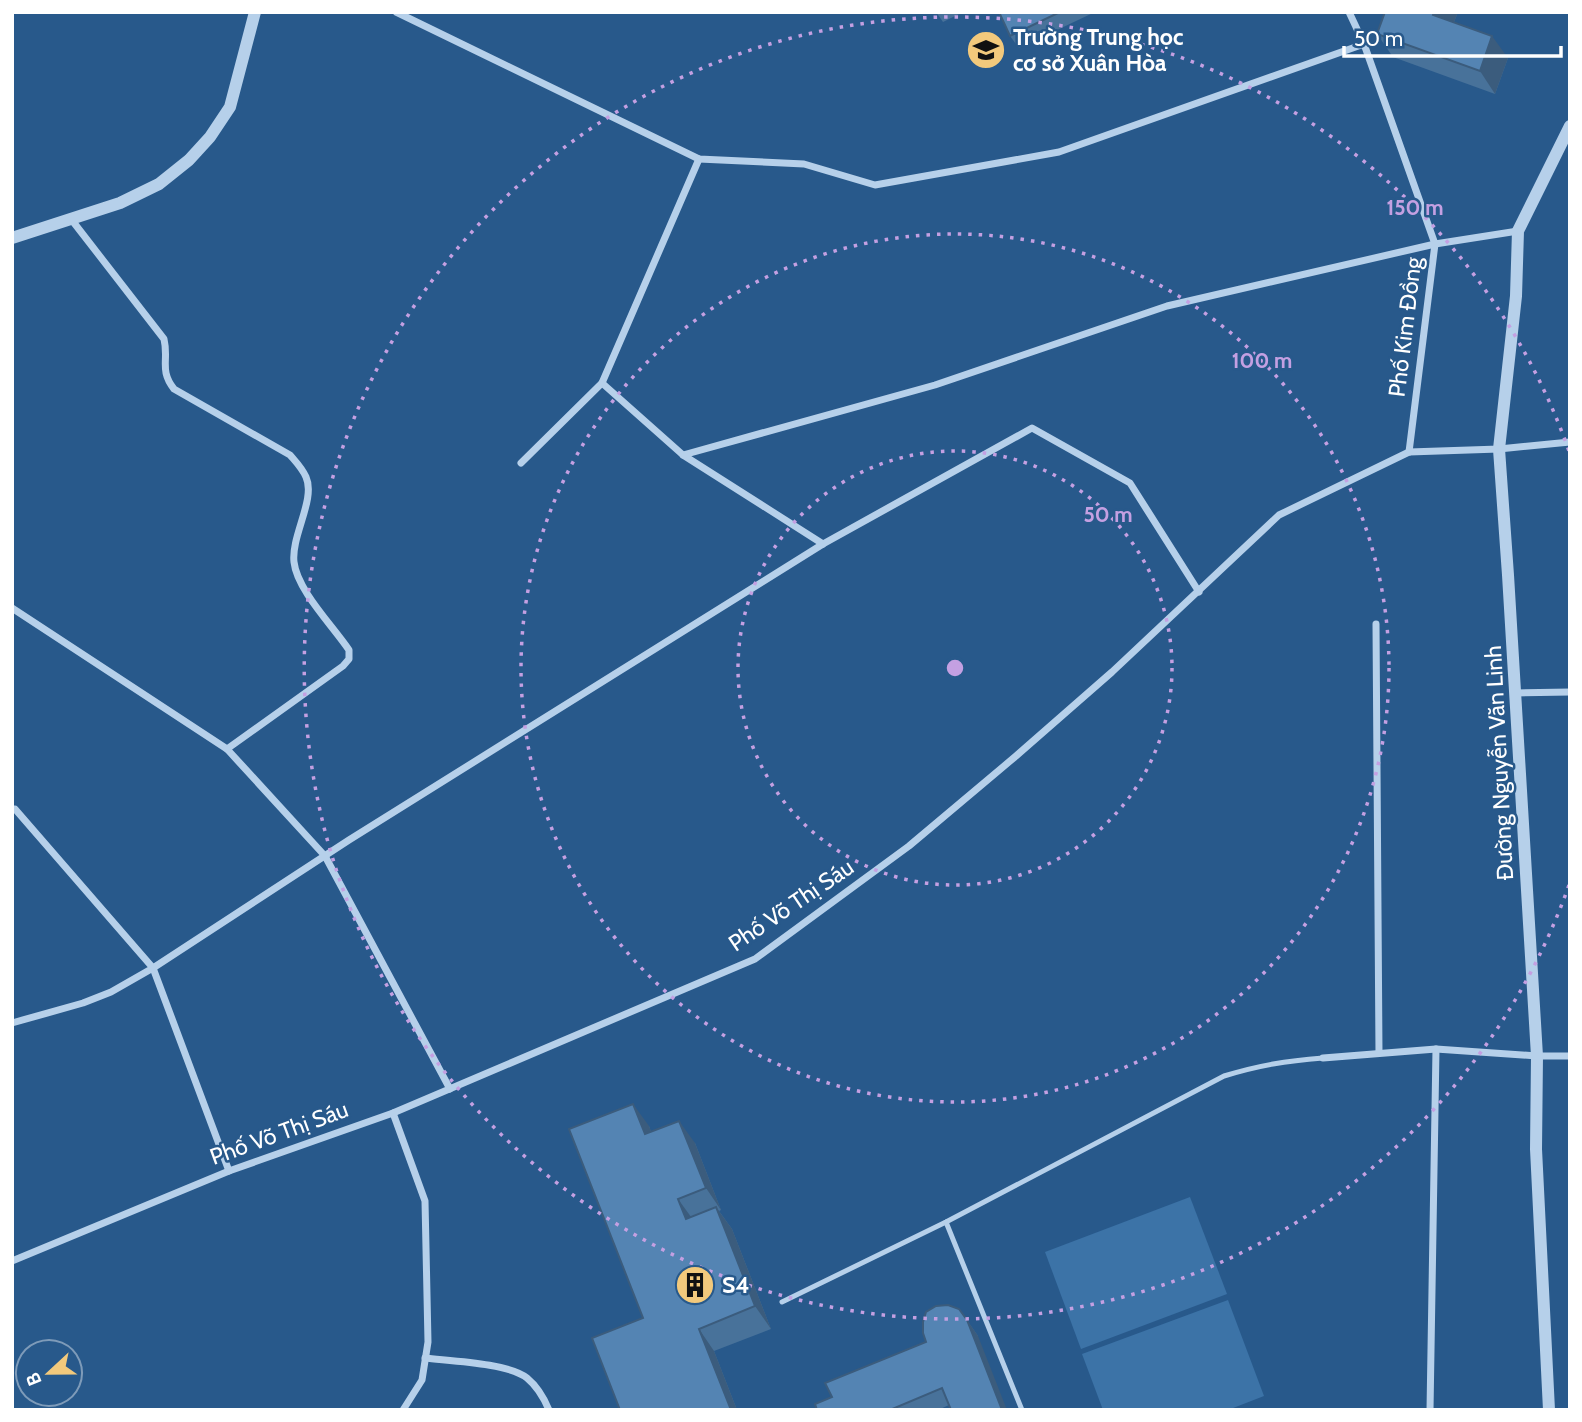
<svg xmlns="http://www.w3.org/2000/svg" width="1582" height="1422" viewBox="0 0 1582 1422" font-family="Cabin,sans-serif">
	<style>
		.green { fill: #3c73a7 }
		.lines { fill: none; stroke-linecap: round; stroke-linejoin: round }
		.service { stroke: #b6d0ea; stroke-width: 5 }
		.minor { stroke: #b6d0ea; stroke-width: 7 }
		.tertiary { stroke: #b6d0ea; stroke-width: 12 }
		.wall { fill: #48729a }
		.shaded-wall { fill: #3b5c7d }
		.building { fill: #5484b3; stroke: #3b5c7d; stroke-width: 2 }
		.ring { fill: none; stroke: #c4a0e2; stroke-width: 3.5; stroke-dasharray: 3.5 7 }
		.labels { text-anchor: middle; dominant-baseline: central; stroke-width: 5; stroke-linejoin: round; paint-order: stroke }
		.poi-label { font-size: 23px; font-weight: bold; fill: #fff; stroke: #28598b; text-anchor: start }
		.street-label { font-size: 23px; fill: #fff; stroke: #28598b }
		.centre { fill: #c4a0e2; stroke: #28598b; stroke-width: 3.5 }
		.ring-label { font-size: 21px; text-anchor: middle; font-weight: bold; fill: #c4a0e2; stroke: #28598b; stroke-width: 5; stroke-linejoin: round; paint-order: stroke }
	</style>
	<rect width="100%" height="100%" fill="#28598b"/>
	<g class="green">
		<path d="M 1190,1197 L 1227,1294 L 1081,1349 L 1045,1252 Z"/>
		<path d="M 1228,1300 L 1264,1396 L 1228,1410 L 1103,1410 L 1082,1354 Z"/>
	</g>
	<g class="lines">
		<g class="service">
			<path d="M 946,1222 L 1022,1410"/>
			<path d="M 782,1302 L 946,1222 L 1224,1076 C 1260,1065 1286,1061 1323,1058"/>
		</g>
		<g class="minor">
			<path d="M 396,12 L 699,159 L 804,164 L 875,185 L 1059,152 L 1364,44"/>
			<path d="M 1349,12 L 1364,44 L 1435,244 L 1409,452"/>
			<path d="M 71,219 L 164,339 C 169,360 159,370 174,389 L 290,455 C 296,462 302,468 306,477 C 316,499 291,536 294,562 C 297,590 333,626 349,650 L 349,659 L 343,666 L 227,749"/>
			<path d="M 602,383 L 683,455 L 823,544"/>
			<path d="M 683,455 L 935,385 L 1167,306 L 1435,244 L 1518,231"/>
			<path d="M 521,463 L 602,383 L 699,159"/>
			<path d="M 12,608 L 227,749 L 325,856 L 450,1089"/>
			<path d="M 1376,624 L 1379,1053"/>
			<path d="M 1515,693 L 1570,692"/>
			<path d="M 12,809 L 15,809 L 153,968 L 111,992 L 83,1003 L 12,1023"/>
			<path d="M 1323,1058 L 1436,1049 L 1537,1056 L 1570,1056"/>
			<path d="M 393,1113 L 425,1201 L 428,1342 L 422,1380 L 403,1410"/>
			<path d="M 229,1171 L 153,968 L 349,840 L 823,544 L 1032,428 L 1130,483 L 1199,592"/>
			<path d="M 12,1261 L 229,1171 L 393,1113 L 755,959 L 909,846 L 1016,756 L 1112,672 L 1279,515 L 1409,452 L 1499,449 L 1570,442"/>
			<path d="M 425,1358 C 451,1361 508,1363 527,1378 C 538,1387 544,1398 549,1410"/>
			<path d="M 1430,1410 L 1436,1049"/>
		</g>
		<g class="tertiary">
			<path d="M 12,238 L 120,203 L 159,184 L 189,160 L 210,137 L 230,107 L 255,12"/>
			<path d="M 1549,1410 L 1536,1149 L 1537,1056 L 1508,575 L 1499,449 L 1516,296 L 1518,231 L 1570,126"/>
		</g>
	</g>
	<g class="wall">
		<path d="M 936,12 L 963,12 L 943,22 Z"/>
		<path d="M 999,12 L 1095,12 L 1019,48 L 1010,36 Z"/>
		<path d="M 1458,12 L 1454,22 L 1508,58 L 1495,94 L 1393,57 L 1377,34 Z"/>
		<path d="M 649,1126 L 651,1132 L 695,1143 L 721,1210 L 719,1211 L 732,1229 L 771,1329 L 714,1351 L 737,1410 L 620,1410 L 643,1318 Z"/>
		<path d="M 959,1309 L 978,1336 L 949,1405 L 938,1410 L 817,1410 L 832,1397 L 926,1342 Z"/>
	</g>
	<g class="shaded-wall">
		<path d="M 1434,12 L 1458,12 L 1448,37 L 1433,15 Z"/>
		<path d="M 1492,36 L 1508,58 L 1495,94 L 1480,71 Z"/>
		<path d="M 633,1104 L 649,1126 L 661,1157 L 645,1134 Z"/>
		<path d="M 679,1121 L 695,1143 L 721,1210 L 706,1188 Z"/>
		<path d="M 678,1199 L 694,1221 L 686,1219 Z"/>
		<path d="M 716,1207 L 732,1229 L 771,1329 L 755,1306 Z"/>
		<path d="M 967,1320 L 978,1336 L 1007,1410 L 1002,1410 Z"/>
		<path d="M 699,1329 L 714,1351 L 737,1410 L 731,1410 Z"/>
	</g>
	<g class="building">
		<path d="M 999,12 L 1060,12 L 1010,36 Z"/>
		<path d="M 1385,12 L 1434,12 L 1433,15 L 1492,36 L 1480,71 L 1377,34 Z"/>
		<path d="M 633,1104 L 645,1134 L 679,1121 L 706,1188 L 678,1199 L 686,1219 L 716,1207 L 755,1306 L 699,1329 L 731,1410 L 620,1410 L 592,1338 L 643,1318 L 569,1129 Z"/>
		<path d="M 948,1305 L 959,1309 L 967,1320 L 1002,1410 L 951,1410 L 942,1388 L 890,1410 L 817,1410 L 815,1404 L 832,1397 L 825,1383 L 926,1342 L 923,1333 L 923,1322 L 926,1312 L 936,1306 Z"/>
	</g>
	<g class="ring">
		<circle cx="955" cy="668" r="217"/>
		<circle cx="955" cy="668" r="434"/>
		<path d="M1569 885A651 651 0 1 1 1569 451"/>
	</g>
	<defs>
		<g id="school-disc" transform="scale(2.0125)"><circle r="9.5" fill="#f2c97c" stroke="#28598b"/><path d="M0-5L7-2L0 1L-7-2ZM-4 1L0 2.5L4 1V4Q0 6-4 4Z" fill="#111"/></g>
		<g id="building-disc" transform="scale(2.0125)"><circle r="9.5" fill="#f2c97c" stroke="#28598b"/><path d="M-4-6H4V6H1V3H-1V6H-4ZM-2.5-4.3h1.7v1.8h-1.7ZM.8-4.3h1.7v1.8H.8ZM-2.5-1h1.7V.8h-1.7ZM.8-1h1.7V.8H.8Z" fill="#111"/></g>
	</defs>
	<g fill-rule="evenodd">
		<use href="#school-disc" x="986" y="50"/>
		<use href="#building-disc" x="695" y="1285"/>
	</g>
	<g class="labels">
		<g class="poi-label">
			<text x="1013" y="37">Trường Trung học<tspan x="1013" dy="26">cơ sở Xuân Hòa</tspan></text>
			<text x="722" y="1285">S4</text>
		</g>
		<g class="street-label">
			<text transform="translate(1405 327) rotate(-83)">Phố Kim Đồng</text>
			<text transform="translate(1499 763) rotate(-93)">Đường Nguyễn Văn Linh</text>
			<text transform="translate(791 905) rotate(-34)">Phố Võ Thị Sáu</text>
			<text transform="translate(279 1133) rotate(-20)">Phố Võ Thị Sáu</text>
		</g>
	</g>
	<circle cx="955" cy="668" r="10" class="centre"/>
	<g class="ring-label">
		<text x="1415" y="215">150 m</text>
		<text x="1262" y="368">100 m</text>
		<text x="1108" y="522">50 m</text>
	</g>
	<rect width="1582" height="1422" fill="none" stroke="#ffffff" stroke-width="28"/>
	<g transform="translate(49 1373) rotate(248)"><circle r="33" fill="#28598b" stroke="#7e9bb9" stroke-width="2"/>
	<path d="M0-5L12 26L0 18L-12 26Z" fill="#f2c97c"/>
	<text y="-10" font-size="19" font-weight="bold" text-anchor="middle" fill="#ffffff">B</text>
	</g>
	<path d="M1344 46v10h217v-10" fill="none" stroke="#ffffff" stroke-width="3.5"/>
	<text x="1354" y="46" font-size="21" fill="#ffffff" stroke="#28598b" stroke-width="5" paint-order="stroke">50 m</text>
</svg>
